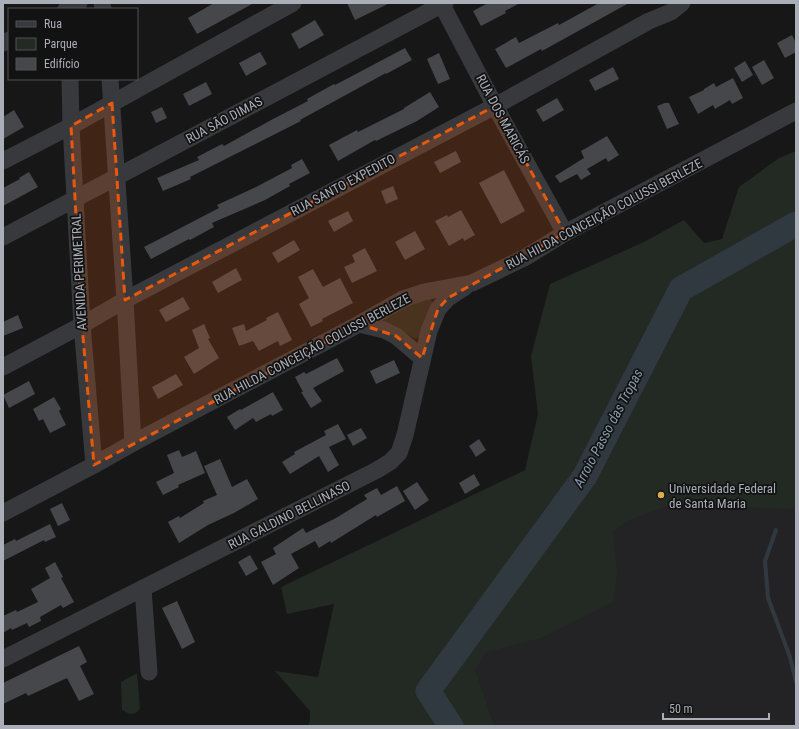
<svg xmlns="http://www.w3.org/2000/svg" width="799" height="729" viewBox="0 0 799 729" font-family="'Roboto Condensed',sans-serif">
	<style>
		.built { fill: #232325 }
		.green { fill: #232a24 }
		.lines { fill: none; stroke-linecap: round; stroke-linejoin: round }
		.stream { stroke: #313940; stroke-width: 4 }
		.river { stroke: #313940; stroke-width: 25 }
		.building { fill: #46474b }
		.minor { stroke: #38393d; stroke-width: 17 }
		.marked { fill: #e8590c; fill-opacity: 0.2; stroke: #e8590c; stroke-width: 3; stroke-dasharray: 8 5; stroke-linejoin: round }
		.poi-dot { fill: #ddad4a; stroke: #121213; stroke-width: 1.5 }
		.labels { text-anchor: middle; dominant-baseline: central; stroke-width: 3.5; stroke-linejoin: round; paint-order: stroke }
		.street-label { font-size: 13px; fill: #aaaeb7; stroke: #121213 }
		.poi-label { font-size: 13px; fill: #aaaeb7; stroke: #121213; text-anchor: start }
		.water-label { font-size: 14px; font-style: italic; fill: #859bae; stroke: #121213 }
	</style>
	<rect width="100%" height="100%" fill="#171718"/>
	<path class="built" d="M 796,204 L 796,726 L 429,726 Z"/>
	<g class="green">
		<path d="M 796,151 L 796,509 L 670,505 L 627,521 L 613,532 L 617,574 L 613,602 L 541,638 L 486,652 L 475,670 L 494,726 L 308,726 L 310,721 L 310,711 L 275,671 L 318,677 L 334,604 L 287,614 L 281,587 L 525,470 L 538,414 L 531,356 L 550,284 L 644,242 L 684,220 L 704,243 L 722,239 L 739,187 L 779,158 Z"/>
		<path d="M 429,297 L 435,306 L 419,338 L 414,338 L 397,328 L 373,322 L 408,302 Z"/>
		<path d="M 137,673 L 140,708 L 136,713 L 130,714 L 122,710 L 121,682 Z"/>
	</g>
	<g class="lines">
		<path class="stream" d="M 776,530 L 765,561 L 768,598 L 790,657 L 796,682"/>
		<path class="river" d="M 451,726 L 428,691 L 585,476 L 681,289 L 796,224"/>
	</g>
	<g class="building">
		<path d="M 214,3 L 254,3 L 197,34 L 188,18 Z"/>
		<path d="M 347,3 L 390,3 L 355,20 Z"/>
		<path d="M 488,3 L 520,3 L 505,11 L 506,13 L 481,26 L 473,11 Z"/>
		<path d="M 599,3 L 629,3 L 542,51 L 541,49 L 506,68 L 495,49 L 516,37 L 519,43 L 558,23 L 559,25 Z"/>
		<path d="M 315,20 L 324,35 L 299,49 L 291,34 Z"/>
		<path d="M 792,35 L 796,43 L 796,52 L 785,58 L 777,43 Z"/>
		<path d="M 405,48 L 412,60 L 386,74 L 386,73 L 300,120 L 301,121 L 190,177 L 191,179 L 163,191 L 157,178 L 199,160 L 197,157 L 222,144 L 224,146 L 273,119 L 308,101 L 307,99 L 334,84 L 335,85 Z"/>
		<path d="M 260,52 L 267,64 L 246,76 L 239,63 Z"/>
		<path d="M 439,53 L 450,79 L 438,84 L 427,59 Z"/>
		<path d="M 764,60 L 774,78 L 762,85 L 752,67 Z"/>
		<path d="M 745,61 L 753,75 L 742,82 L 734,68 Z"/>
		<path d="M 613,67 L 619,79 L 595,91 L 589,80 Z"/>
		<path d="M 733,78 L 743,98 L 732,104 L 730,100 L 715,109 L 713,105 L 698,114 L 689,97 L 704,90 L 704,89 L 714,83 L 716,87 Z"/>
		<path d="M 206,82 L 212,94 L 189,106 L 183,94 Z"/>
		<path d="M 430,92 L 439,107 L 417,121 L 376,141 L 375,140 L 338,161 L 329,145 L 357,130 L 358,132 L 404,109 L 404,108 Z"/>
		<path d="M 557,98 L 564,110 L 543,122 L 536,110 Z"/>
		<path d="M 665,103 L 669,103 L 679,124 L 667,129 L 657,106 Z"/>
		<path d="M 162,107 L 167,118 L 156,123 L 151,112 Z"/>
		<path d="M 14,110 L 24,127 L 3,139 L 3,117 Z"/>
		<path d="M 607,136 L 619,155 L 608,162 L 606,158 L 587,169 L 591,174 L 581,180 L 577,174 L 560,183 L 555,176 L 584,158 L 581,151 Z"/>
		<path d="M 456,151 L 461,162 L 440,173 L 434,162 Z"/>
		<path d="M 302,159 L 310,173 L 289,184 L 290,186 L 265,200 L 212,223 L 214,227 L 190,240 L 189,239 L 151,259 L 144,247 L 219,208 L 217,205 L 256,187 L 292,168 L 291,165 Z"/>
		<path d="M 504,170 L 525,211 L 501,224 L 479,183 Z"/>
		<path d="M 29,172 L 38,187 L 3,206 L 3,188 L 20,179 L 19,178 Z"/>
		<path d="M 393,186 L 398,199 L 386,204 L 381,191 Z"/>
		<path d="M 461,210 L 475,235 L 464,241 L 463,238 L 449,246 L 435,221 L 447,215 L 448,217 Z"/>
		<path d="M 348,211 L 353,221 L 334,232 L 328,221 Z"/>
		<path d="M 415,231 L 425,249 L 405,260 L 395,242 Z"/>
		<path d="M 294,240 L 300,250 L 278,263 L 272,253 Z"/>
		<path d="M 365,248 L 377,271 L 352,283 L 344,267 L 355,262 L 352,255 Z"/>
		<path d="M 236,268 L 242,280 L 218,293 L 212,282 Z"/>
		<path d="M 313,269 L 323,287 L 340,278 L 353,303 L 322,319 L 323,321 L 311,327 L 299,304 L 309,298 L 298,277 Z"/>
		<path d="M 183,297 L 190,309 L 166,322 L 159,310 Z"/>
		<path d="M 278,312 L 292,340 L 280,346 L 278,341 L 259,351 L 253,341 L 239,346 L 232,328 L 244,324 L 246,331 L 267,320 L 266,318 Z"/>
		<path d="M 18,315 L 23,328 L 3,336 L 3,322 Z"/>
		<path d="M 204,324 L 210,338 L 208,339 L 219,358 L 194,374 L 184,357 L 199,348 L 192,330 Z"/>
		<path d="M 337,358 L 344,371 L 313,388 L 322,401 L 311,408 L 301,392 L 303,392 L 295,377 L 304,372 L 306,374 Z"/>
		<path d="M 394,360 L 400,373 L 376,384 L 370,371 Z"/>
		<path d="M 176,374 L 183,385 L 158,399 L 152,387 Z"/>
		<path d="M 29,381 L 35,394 L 9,408 L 3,395 Z"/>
		<path d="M 273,392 L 283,410 L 272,416 L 271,414 L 256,422 L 253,418 L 235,430 L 227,417 L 240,409 L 241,410 Z"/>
		<path d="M 54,397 L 61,409 L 59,411 L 66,425 L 50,433 L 43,419 L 39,421 L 33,409 Z"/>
		<path d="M 338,424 L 346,439 L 329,447 L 339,465 L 328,472 L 319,456 L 290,474 L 282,462 L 295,454 L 294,452 L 326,435 L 324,431 Z"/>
		<path d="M 361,428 L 367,438 L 353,446 L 347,435 Z"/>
		<path d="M 479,439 L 486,450 L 476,457 L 469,446 Z"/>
		<path d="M 179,450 L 182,457 L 196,451 L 205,473 L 178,485 L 179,487 L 163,495 L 156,482 L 174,473 L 167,455 Z"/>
		<path d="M 220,459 L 232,487 L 247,479 L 258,499 L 234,513 L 208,525 L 179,543 L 168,522 L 179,516 L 180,518 L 204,503 L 203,501 L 217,495 L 204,466 Z"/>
		<path d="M 474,474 L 480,485 L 465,494 L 459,483 Z"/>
		<path d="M 417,482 L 429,500 L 415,510 L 403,491 Z"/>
		<path d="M 397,486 L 405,501 L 377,517 L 376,515 L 331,543 L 330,541 L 319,548 L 315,541 L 291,554 L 299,568 L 273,585 L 261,562 L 276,554 L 273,548 L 303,528 L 306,533 L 336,518 L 367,499 L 364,495 L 377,488 L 381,495 Z"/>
		<path d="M 62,503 L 70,520 L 58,526 L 50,509 Z"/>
		<path d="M 50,524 L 56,537 L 45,542 L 44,540 L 3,561 L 3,545 L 15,539 L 16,541 Z"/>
		<path d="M 250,555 L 258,569 L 246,576 L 238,562 Z"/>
		<path d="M 55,562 L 63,577 L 61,578 L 74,602 L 63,608 L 61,605 L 40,617 L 41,621 L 29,627 L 27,623 L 12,630 L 11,628 L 3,633 L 3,616 L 16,610 L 17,612 L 38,602 L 31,589 L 50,578 L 45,568 Z"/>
		<path d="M 177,601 L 195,642 L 182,649 L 162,608 Z"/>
		<path d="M 79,646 L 87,662 L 80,666 L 94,694 L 79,701 L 67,678 L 28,696 L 26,693 L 3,704 L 3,683 Z"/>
	</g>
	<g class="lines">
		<g class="minor">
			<path d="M 102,3 L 103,9"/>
			<path d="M 441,3 L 495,106 L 565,233"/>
			<path d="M 66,9 L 79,3"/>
			<path d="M 3,43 L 9,40"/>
			<path d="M 70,79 L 71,126 L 82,325 L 94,465"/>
			<path d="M 110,79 L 125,300 L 133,443"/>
			<path d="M 3,161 L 71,126 L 293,3"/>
			<path d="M 3,237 L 445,3"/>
			<path d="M 359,324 L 384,330 L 396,336 L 422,358"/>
			<path d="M 3,367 L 82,325 L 125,300 L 495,106 L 649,21 L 671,12 L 682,3"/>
			<path d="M 3,513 L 94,465 L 133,443 L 359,324 L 403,299 L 424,292 L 472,283 L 526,257 L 565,233 L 796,111"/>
			<path d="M 143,588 L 149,672"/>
			<path d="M 3,659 L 377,470 L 390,462 L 399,453 L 405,435 L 429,331 L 438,309 L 448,298 L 465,287"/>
		</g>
	</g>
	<path class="marked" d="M 112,103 L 125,300 L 495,106 L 565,233 L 448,298 L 438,309 L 422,358 L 396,336 L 359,324 L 94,465 L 82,325 L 71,126 Z"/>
	<circle class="poi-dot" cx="661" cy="495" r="4"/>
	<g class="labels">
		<g class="street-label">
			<text transform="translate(503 119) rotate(62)">RUA DOS MARICÁS</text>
			<text transform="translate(224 120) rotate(-28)">RUA SÃO DIMAS</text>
			<text transform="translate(343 185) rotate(-28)">RUA SANTO EXPEDITO</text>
			<text transform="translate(604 214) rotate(-28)">RUA HILDA CONCEIÇÃO COLUSSI BERLEZE</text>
			<text transform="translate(79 272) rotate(-93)">AVENIDA PERIMETRAL</text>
			<text transform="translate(312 349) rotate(-28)">RUA HILDA CONCEIÇÃO COLUSSI BERLEZE</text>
			<text transform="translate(289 515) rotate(-27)">RUA GALDINO BELLINASO</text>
		</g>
		<g class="poi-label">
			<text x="669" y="488">Universidade Federal<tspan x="669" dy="15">de Santa Maria</tspan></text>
		</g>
		<g class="water-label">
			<text transform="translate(608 428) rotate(-62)">Arroio Passo das Tropas</text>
		</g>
	</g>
	<rect width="799" height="729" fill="none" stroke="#aaaeb7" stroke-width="8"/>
	<rect x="8" y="8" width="130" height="72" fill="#121213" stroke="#4f5055"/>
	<rect x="16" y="21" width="20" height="6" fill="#38393d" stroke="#4f5055"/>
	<text x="44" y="28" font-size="12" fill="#aaaeb7">Rua</text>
	<rect x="16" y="38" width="20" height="12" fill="#232a24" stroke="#4f5055"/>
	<text x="44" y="48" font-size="12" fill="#aaaeb7">Parque</text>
	<rect x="16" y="58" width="20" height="12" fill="#46474b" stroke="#4f5055"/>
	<text x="44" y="68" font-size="12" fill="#aaaeb7">Edifício</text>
	<path d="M663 713v6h106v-6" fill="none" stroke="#aaaeb7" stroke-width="2"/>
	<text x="669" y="713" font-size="12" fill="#aaaeb7" stroke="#121213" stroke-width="3" paint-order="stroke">50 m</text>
</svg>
